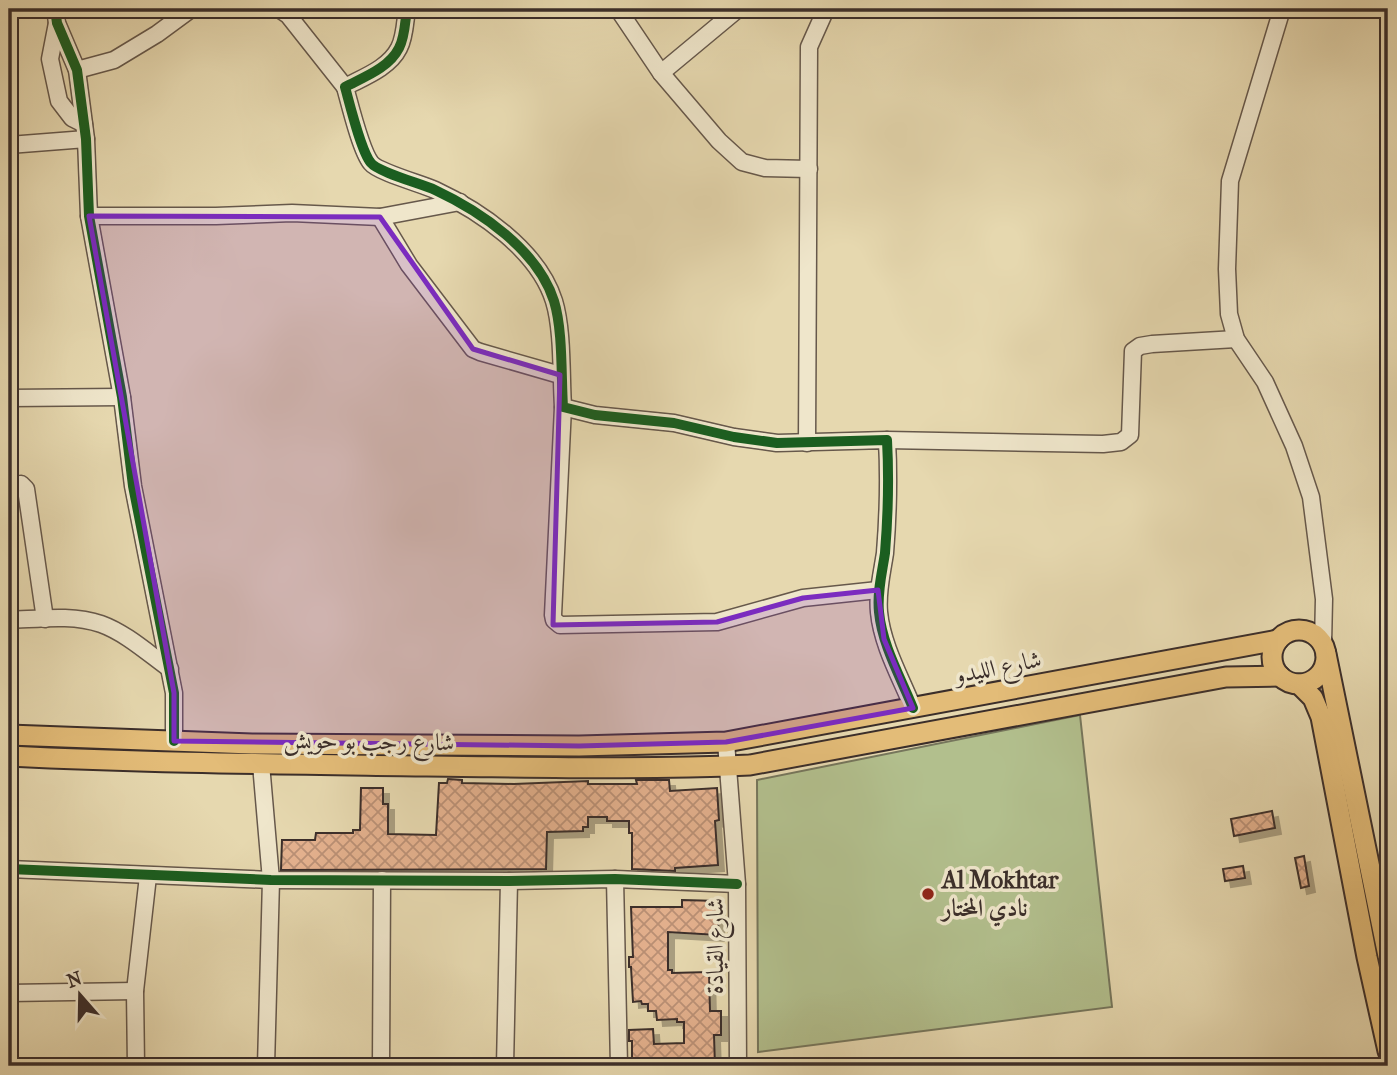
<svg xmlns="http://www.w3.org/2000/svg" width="1397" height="1075" viewBox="0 0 1397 1075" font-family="'IM FELL French Canon',Amiri,serif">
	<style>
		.grass { fill: #b2bf8d; stroke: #76765c; stroke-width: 2 }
		.building { fill: url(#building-cross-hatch); stroke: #3b2e2a; stroke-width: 2; filter: url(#shadow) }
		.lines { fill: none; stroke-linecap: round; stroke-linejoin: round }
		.minor-casing { stroke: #66584b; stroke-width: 19 }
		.major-casing { stroke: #3b2e2a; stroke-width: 23 }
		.minor { stroke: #efe6cb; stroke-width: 16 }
		.major { stroke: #e3bc78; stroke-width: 19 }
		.cycleway-casing { stroke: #efe6cb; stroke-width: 15 }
		.cycleway { stroke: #1b5e20; stroke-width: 10 }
		.marked { fill: #7b2cbf; fill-opacity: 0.2; stroke: #7b2cbf; stroke-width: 5; stroke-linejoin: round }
		.poi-dot { fill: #8f2418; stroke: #efe6cb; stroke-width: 2.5 }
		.labels { text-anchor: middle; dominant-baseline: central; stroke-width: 7; stroke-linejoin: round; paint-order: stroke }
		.street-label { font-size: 24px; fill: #3b2e2a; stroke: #efe6cb }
		.poi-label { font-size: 24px; font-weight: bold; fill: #3b2e2a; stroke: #efe6cb; text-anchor: start }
	</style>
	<defs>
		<pattern id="building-cross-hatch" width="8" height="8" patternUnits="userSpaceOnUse" patternTransform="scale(1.75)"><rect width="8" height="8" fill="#e4b18e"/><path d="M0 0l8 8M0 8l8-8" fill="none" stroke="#ba9074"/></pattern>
		<filter id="shadow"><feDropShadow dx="6" dy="6" stdDeviation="0" flood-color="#0004"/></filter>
	</defs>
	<rect width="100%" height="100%" fill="#e6d8af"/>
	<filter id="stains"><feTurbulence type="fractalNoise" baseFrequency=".00286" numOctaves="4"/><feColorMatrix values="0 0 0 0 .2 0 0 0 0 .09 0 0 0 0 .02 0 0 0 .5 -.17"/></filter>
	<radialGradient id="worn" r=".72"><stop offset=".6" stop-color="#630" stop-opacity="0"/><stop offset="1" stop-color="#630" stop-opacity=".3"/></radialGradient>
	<path class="grass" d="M 1080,715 L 1112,1007 L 758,1052 L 757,780 Z"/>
	<g class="building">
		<path d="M 448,779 L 462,780 L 462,783 L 514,784 L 588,781 L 588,784 L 637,784 L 636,780 L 669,780 L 670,791 L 717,788 L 719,820 L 715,821 L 718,865 L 675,868 L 675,871 L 632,869 L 632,833 L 629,833 L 629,821 L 607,821 L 607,817 L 588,817 L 588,827 L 583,827 L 583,831 L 547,832 L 546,869 L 281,870 L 282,840 L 315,840 L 316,833 L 353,833 L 353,830 L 360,830 L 361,788 L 383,788 L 383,804 L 388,804 L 388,834 L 436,835 L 439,783 L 447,783 Z"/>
		<path d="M 1272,811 L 1275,828 L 1234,836 L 1231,819 Z"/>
		<path d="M 1304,856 L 1309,886 L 1301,888 L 1295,858 Z"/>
		<path d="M 1243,866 L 1245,878 L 1225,881 L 1223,869 Z"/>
		<path d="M 682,900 L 719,901 L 718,935 L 668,932 L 668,970 L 672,970 L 672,973 L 709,972 L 710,1011 L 721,1011 L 721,1035 L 714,1035 L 715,1066 L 632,1066 L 632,1041 L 629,1041 L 629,1030 L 653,1029 L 654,1044 L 684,1043 L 684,1022 L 677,1022 L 677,1019 L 657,1020 L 656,1011 L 648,1011 L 648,1004 L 642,1004 L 641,1001 L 633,1002 L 631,967 L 629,967 L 629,957 L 633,957 L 631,907 L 682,907 Z"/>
	</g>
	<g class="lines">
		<g class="minor-casing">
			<g id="minor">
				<path d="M 55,9 L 57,23 L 77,70 L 86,139 L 89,216 L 122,397 L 133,486 L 174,693 L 174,741"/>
				<path d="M 279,9 L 288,15 L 345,87"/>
				<path d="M 407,9 C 405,21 405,37 399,48 C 389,68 364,77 345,87 C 350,105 361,151 371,163 C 378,172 422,184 435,190 C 480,211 538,250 554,301 C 563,330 561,376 563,407 L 595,415 L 674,423 L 734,437 L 777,443 L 887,440 C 889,477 888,516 885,553 C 882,573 877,592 879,612 C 882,645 901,678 913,708"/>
				<path d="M 618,9 L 661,73 L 719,141 L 742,162 L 765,168 L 809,169"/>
				<path d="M 1282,9 L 1230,181 L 1227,269 L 1229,314 L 1236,339 L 1265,382 L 1294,446 L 1311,497 L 1324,599 L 1323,644"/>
				<path d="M 57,23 L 50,59 L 59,101 L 72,118 L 84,124"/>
				<path d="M 77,70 L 114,60 L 157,34 L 191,9"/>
				<path d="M 661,73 L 738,9"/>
				<path d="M 9,145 L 86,139"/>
				<path d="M 89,216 L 216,216 L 292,213 L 380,217 L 460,202"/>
				<path d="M 380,217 L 409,265 L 473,349 L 480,352 L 560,375"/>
				<path d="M 9,398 L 122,397"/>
				<path d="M 563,407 L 553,615 L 554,620 L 560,625 L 717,622 L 803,598 L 878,590"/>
				<path d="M 887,440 L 1103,444 L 1121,442 L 1130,435 L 1133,351 L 1140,346 L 1152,344 L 1236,339"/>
				<path d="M 807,443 L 809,47 L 826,9"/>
				<path d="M 9,486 L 21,484 L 26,489 L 45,619"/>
				<path d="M 9,620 C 39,619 72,614 101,624 C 126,633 149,654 170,669"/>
				<path d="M 726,742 L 737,884 L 738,1066"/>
				<path d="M 261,764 L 271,880 L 266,1066"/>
				<path d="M 9,869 L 271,880 L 509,881 L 615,879 L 737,884"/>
				<path d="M 615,879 L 619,1066"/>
				<path d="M 9,993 L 135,991"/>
				<path d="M 136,1066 L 135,991 L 148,876"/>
				<path d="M 381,1066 L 382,880"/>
				<path d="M 505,1066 L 509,881"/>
			</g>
		</g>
		<g class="major-casing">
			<g id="major">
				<circle cx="1299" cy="657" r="27"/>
				<path d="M 1326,654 L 1388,956"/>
				<path d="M 1299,684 L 1313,698 L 1321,717 L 1367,957 L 1388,1051"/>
				<path d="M 9,735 L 252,744 L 579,746 L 726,742 L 1278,640"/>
				<path d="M 9,756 C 148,763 288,764 427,766 C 535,767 642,770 750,765 L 1226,677 L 1280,676"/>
			</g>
		</g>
		<use href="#minor" class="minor"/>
		<use href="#major" class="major"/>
		<g class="cycleway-casing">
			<g id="cycleway">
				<path d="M 55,9 L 57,23 L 77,70 L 86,139 L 89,216 L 122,397 L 133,486 L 174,693 L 174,741"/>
				<path d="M 407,9 C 405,21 405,37 399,48 C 389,68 364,77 345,87 C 350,105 361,151 371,163 C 378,172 422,184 435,190 C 480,211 538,250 554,301 C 563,330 561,376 563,407 L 595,415 L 674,423 L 734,437 L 777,443 L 887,440 C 889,477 888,516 885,553 C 882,573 877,592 879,612 C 882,645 901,678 913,708"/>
				<path d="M 9,869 L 271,880 L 509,881 L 615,879 L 737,884"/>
			</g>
		</g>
		<use href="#cycleway" class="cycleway"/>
	</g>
	<path class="marked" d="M 89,216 L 380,217 L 473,349 L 560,375 L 553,625 L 717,622 L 803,598 L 878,590 L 884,639 L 913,708 L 726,742 L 579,746 L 174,741 L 174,693 Z"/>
	<circle class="poi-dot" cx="928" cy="894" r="7"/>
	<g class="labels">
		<g class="street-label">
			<text transform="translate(998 667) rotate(-11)">شارع الليدو</text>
			<text transform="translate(369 741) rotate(1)">شارع رجب بو حويش</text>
			<text transform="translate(715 946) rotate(-90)">شارع القيادة</text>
		</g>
		<g class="poi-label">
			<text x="942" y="880">Al Mokhtar<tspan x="942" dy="28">نادي المختار</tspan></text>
		</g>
	</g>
	<rect width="1397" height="1075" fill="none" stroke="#e6d8af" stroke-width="35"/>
	<rect x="10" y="10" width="1376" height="1054" fill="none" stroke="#3b2e2a" stroke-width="3.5"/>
	<rect x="18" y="18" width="1362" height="1040" fill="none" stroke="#3b2e2a" stroke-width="2"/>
	<g transform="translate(80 995) rotate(340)" stroke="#efe6cb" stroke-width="5" paint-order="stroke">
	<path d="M0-5L12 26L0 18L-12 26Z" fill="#3b2e2a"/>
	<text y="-10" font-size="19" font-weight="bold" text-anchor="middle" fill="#3b2e2a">N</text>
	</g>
	<rect width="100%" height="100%" filter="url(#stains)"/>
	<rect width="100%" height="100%" fill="url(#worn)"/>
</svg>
